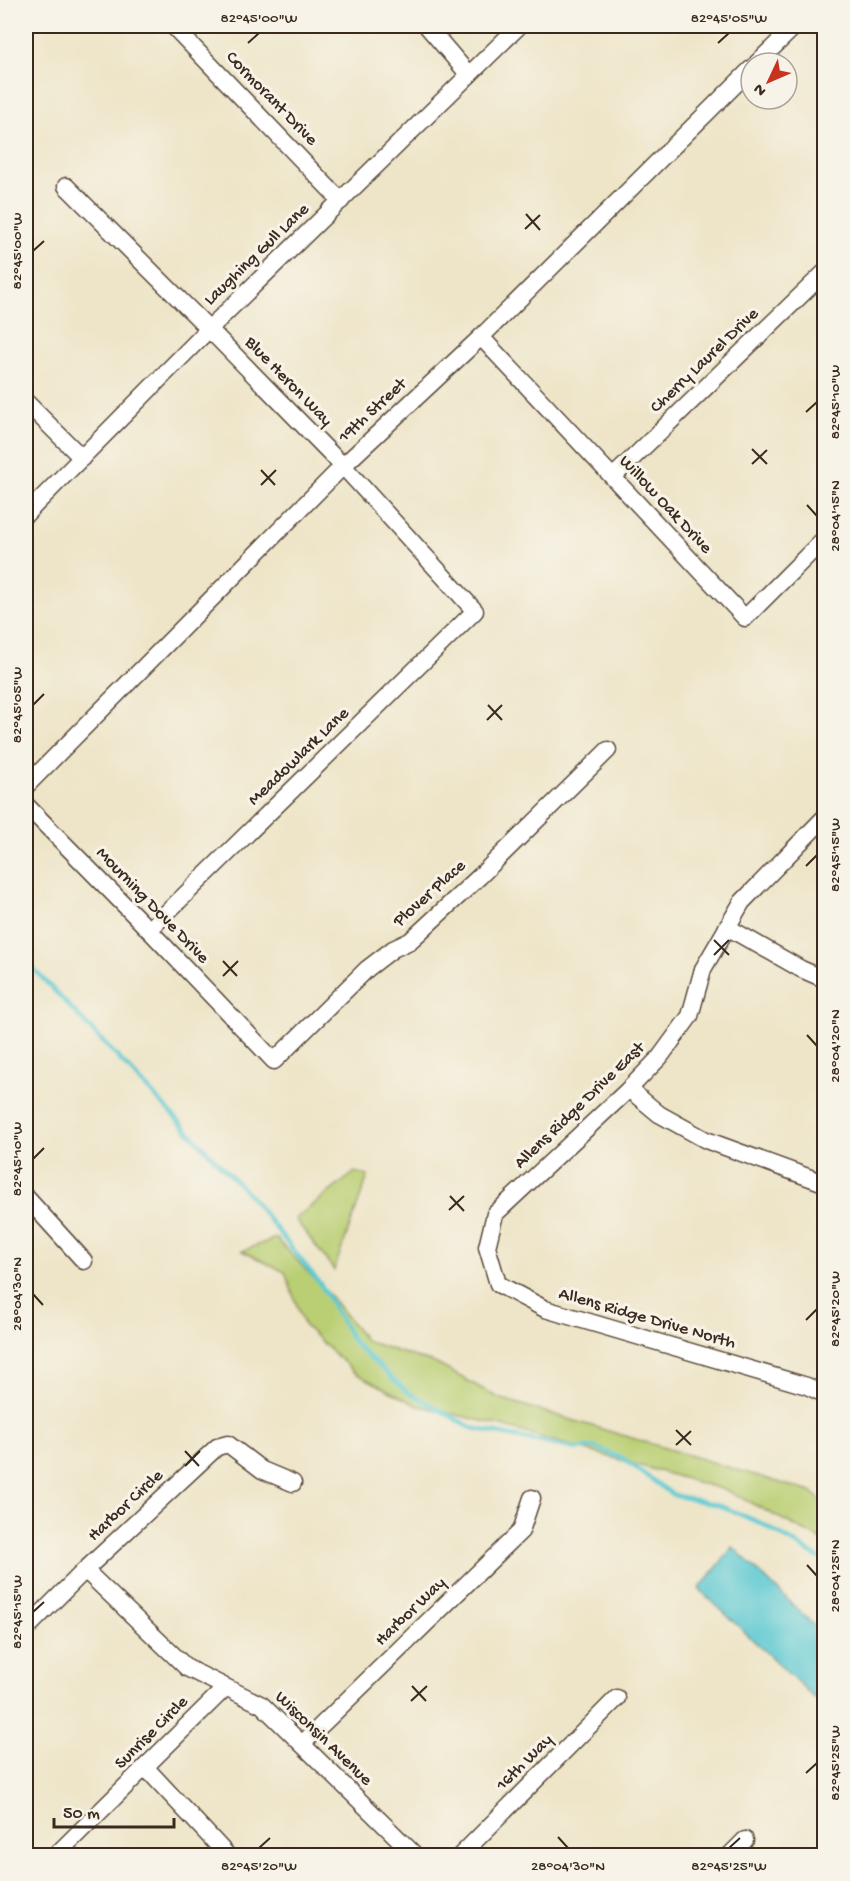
<svg xmlns="http://www.w3.org/2000/svg" width="850" height="1881" viewBox="0 0 850 1881" font-family="'Gochi Hand',sans-serif">
	<style>
		.green { fill: #bacf73; stroke: #7a7c48; stroke-width: 1.5 }
		.water { fill: #5cc9d2; stroke: #4c7a78; stroke-width: 1.5 }
		.lines { fill: none; stroke-linecap: round; stroke-linejoin: round }
		.stream { stroke: #5cc9d2; stroke-width: 4.5 }
		.minor-casing { stroke: #564638; stroke-width: 19 }
		.minor { stroke: #fff; stroke-width: 16 }
		.ticks { fill: none; stroke: #3b2a1e; stroke-width: 2 }
		.labels { text-anchor: middle; dominant-baseline: central; stroke-width: 6; stroke-linejoin: round; paint-order: stroke }
		.street-label { font-size: 18px; fill: #3b2a1e; stroke: #f7f3e8 }
		.neatline { fill: none; stroke: #3b2a1e; stroke-width: 2 }
		.ticks-label { font-size: 15px; text-anchor: middle; fill: #3b2a1e }
	</style>
	<rect width="100%" height="100%" fill="#f7f3e8"/>
	<filter id="ink" filterUnits="userSpaceOnUse"><feTurbulence type="fractalNoise" baseFrequency=".0167" numOctaves="2"/><feDisplacementMap in="SourceGraphic" scale="12" xChannelSelector="R" yChannelSelector="G"/><feConvolveMatrix kernelMatrix="1 2 1 2 8 2 1 2 1" color-interpolation-filters="sRGB"/></filter>
	<filter id="wash" filterUnits="userSpaceOnUse"><feTurbulence type="fractalNoise" baseFrequency=".008" numOctaves="4" result="noise"/><feDisplacementMap in="SourceGraphic" scale="24" xChannelSelector="R" yChannelSelector="G"/><feGaussianBlur stdDeviation="1.35" result="paint"/><feColorMatrix in="noise" values="0 0 0 0 0 0 0 0 0 0 0 0 0 0 0 0 0 1.4 0 .05"/><feComposite in="paint" operator="in"/></filter>
	<g filter="url(#wash)">
		<rect width="100%" height="100%" fill="#eee5c8"/>
		<g class="green">
			<path d="M 355,1172 L 368,1176 L 334,1270 L 295,1219 Z"/>
			<path d="M 276,1238 L 332,1298 L 366,1341 L 437,1364 L 499,1398 L 811,1492 L 824,1503 L 824,1541 L 728,1491 L 502,1426 L 416,1405 L 355,1373 L 304,1325 L 285,1272 L 242,1251 Z"/>
		</g>
		<path class="water" d="M 733,1547 L 824,1635 L 824,1707 L 699,1589 Z"/>
		<g class="lines">
			<path class="stream" d="M 26,961 L 251,1197 L 321,1285 L 354,1343 L 406,1391 L 472,1428 L 576,1449 L 593,1447 L 622,1458 L 673,1495 L 718,1505 L 763,1524 L 824,1561"/>
		</g>
	</g>
	<g filter="url(#ink)">
		<g class="lines">
			<g class="minor-casing">
				<g id="minor">
					<path d="M 173,26 L 341,201"/>
					<path d="M 427,26 L 469,75"/>
					<path d="M 757,63 L 795,26"/>
					<path d="M 66,186 L 209,329 L 343,466 L 475,611 L 149,930"/>
					<path d="M 481,337 L 745,618 L 824,539"/>
					<path d="M 26,402 L 82,458"/>
					<path d="M 613,477 L 824,273"/>
					<path d="M 26,514 L 209,329 L 519,26"/>
					<path d="M 26,786 L 343,466 L 481,337 L 751,69"/>
					<path d="M 26,805 L 149,930 L 274,1061 L 367,969 L 393,949 L 410,941 L 479,877 L 608,750"/>
					<path d="M 824,818 L 742,902 L 703,969 L 690,1016 L 660,1057 L 629,1089 L 495,1214 L 487,1247 L 498,1284 L 545,1309 L 807,1386 L 824,1394"/>
					<path d="M 727,927 L 801,969 L 824,979"/>
					<path d="M 629,1089 L 659,1114 L 706,1140 L 824,1183"/>
					<path d="M 26,1197 L 84,1261"/>
					<path d="M 85,1570 L 187,1668 L 262,1705 L 416,1856"/>
					<path d="M 26,1629 L 85,1570 L 217,1447 L 228,1444 L 262,1470 L 293,1483"/>
					<path d="M 302,1744 L 521,1531 L 532,1498"/>
					<path d="M 145,1767 L 228,1856"/>
					<path d="M 55,1856 L 225,1688"/>
					<path d="M 460,1856 L 617,1698"/>
					<path d="M 729,1856 L 745,1840"/>
				</g>
			</g>
			<use href="#minor" class="minor"/>
		</g>
	</g>
	<path class="ticks" d="M 248,43 L 259,33M 718,43 L 729,33M 526,214 L 540,230M 525,229 L 540,215M 33,251 L 44,241M 806,412 L 817,402M 752,449 L 767,464M 752,464 L 767,450M 261,470 L 275,485M 261,485 L 276,470M 807,505 L 817,516M 33,705 L 44,694M 488,705 L 502,720M 487,720 L 502,705M 806,866 L 817,855M 714,940 L 729,955M 714,955 L 729,940M 223,961 L 237,976M 223,976 L 238,961M 807,1035 L 817,1046M 33,1159 L 44,1148M 450,1196 L 464,1211M 449,1210 L 464,1196M 33,1294 L 43,1305M 806,1320 L 817,1309M 676,1430 L 691,1445M 676,1445 L 691,1431M 185,1451 L 199,1466M 185,1466 L 200,1451M 807,1565 L 817,1576M 33,1612 L 44,1602M 412,1686 L 426,1701M 411,1701 L 427,1686M 806,1773 L 817,1763M 558,1837 L 568,1848M 259,1848 L 270,1838M 729,1848 L 740,1838"/>
	<g class="labels">
		<g class="street-label">
			<text transform="translate(271 99) rotate(46)">Cormorant Drive</text>
			<text transform="translate(257 255) rotate(-44)">Laughing Gull Lane</text>
			<text transform="translate(705 361) rotate(-44)">Cherry Laurel Drive</text>
			<text transform="translate(288 382) rotate(46)">Blue Heron Way</text>
			<text transform="translate(373 411) rotate(-43)">19th Street</text>
			<text transform="translate(665 505) rotate(47)">Willow Oak Drive</text>
			<text transform="translate(299 757) rotate(-44)">Meadowlark Lane</text>
			<text transform="translate(430 894) rotate(-42)">Plover Place</text>
			<text transform="translate(152 906) rotate(46)">Mourning Dove Drive</text>
			<text transform="translate(580 1106) rotate(-44)">Allens Ridge Drive East</text>
			<text transform="translate(647 1319) rotate(16)">Allens Ridge Drive North</text>
			<text transform="translate(126 1506) rotate(-43)">Harbor Circle</text>
			<text transform="translate(411 1612) rotate(-44)">Harbor Way</text>
			<text transform="translate(152 1733) rotate(-45)">Sunrise Circle</text>
			<text transform="translate(323 1739) rotate(44)">Wisconsin Avenue</text>
			<text transform="translate(525 1763) rotate(-45)">16th Way</text>
		</g>
	</g>
	<rect width="850" height="1881" fill="none" stroke="#f7f3e8" stroke-width="66"/>
	<g transform="translate(769 81) rotate(226)"><circle r="28" fill="#f7f3e8" stroke="#aca397" stroke-width="1.5"/>
	<path d="M0-4.5L10 22L0 15L-10 22Z" fill="#c8321e"/>
	<text y="-9" font-size="16" font-weight="bold" text-anchor="middle" fill="#3b2a1e">N</text>
	</g>
	<path d="M54 1818v9h120v-9" fill="none" stroke="#3b2a1e" stroke-width="3"/>
	<text x="63" y="1818" font-size="18" fill="#3b2a1e" stroke="#f7f3e8" stroke-width="4.5" paint-order="stroke">50 m</text>
	<rect x="33" y="33" width="784" height="1815" class="neatline"/>
	<g class="ticks-label">
		<text x="259" y="22">82°45'00"W</text>
		<text x="729" y="22">82°45'05"W</text>
		<text transform="translate(16 251) rotate(-90)" y="5">82°45'00"W</text>
		<text transform="translate(834 402) rotate(-90)" y="5">82°45'10"W</text>
		<text transform="translate(834 516) rotate(-90)" y="5">28°04'15"N</text>
		<text transform="translate(16 705) rotate(-90)" y="5">82°45'05"W</text>
		<text transform="translate(834 855) rotate(-90)" y="5">82°45'15"W</text>
		<text transform="translate(834 1046) rotate(-90)" y="5">28°04'20"N</text>
		<text transform="translate(16 1159) rotate(-90)" y="5">82°45'10"W</text>
		<text transform="translate(16 1294) rotate(-90)" y="5">28°04'30"N</text>
		<text transform="translate(834 1309) rotate(-90)" y="5">82°45'20"W</text>
		<text transform="translate(834 1576) rotate(-90)" y="5">28°04'25"N</text>
		<text transform="translate(16 1612) rotate(-90)" y="5">82°45'15"W</text>
		<text transform="translate(834 1763) rotate(-90)" y="5">82°45'25"W</text>
		<text x="259" y="1870">82°45'20"W</text>
		<text x="568" y="1870">28°04'30"N</text>
		<text x="729" y="1870">82°45'25"W</text>
	</g>
</svg>
